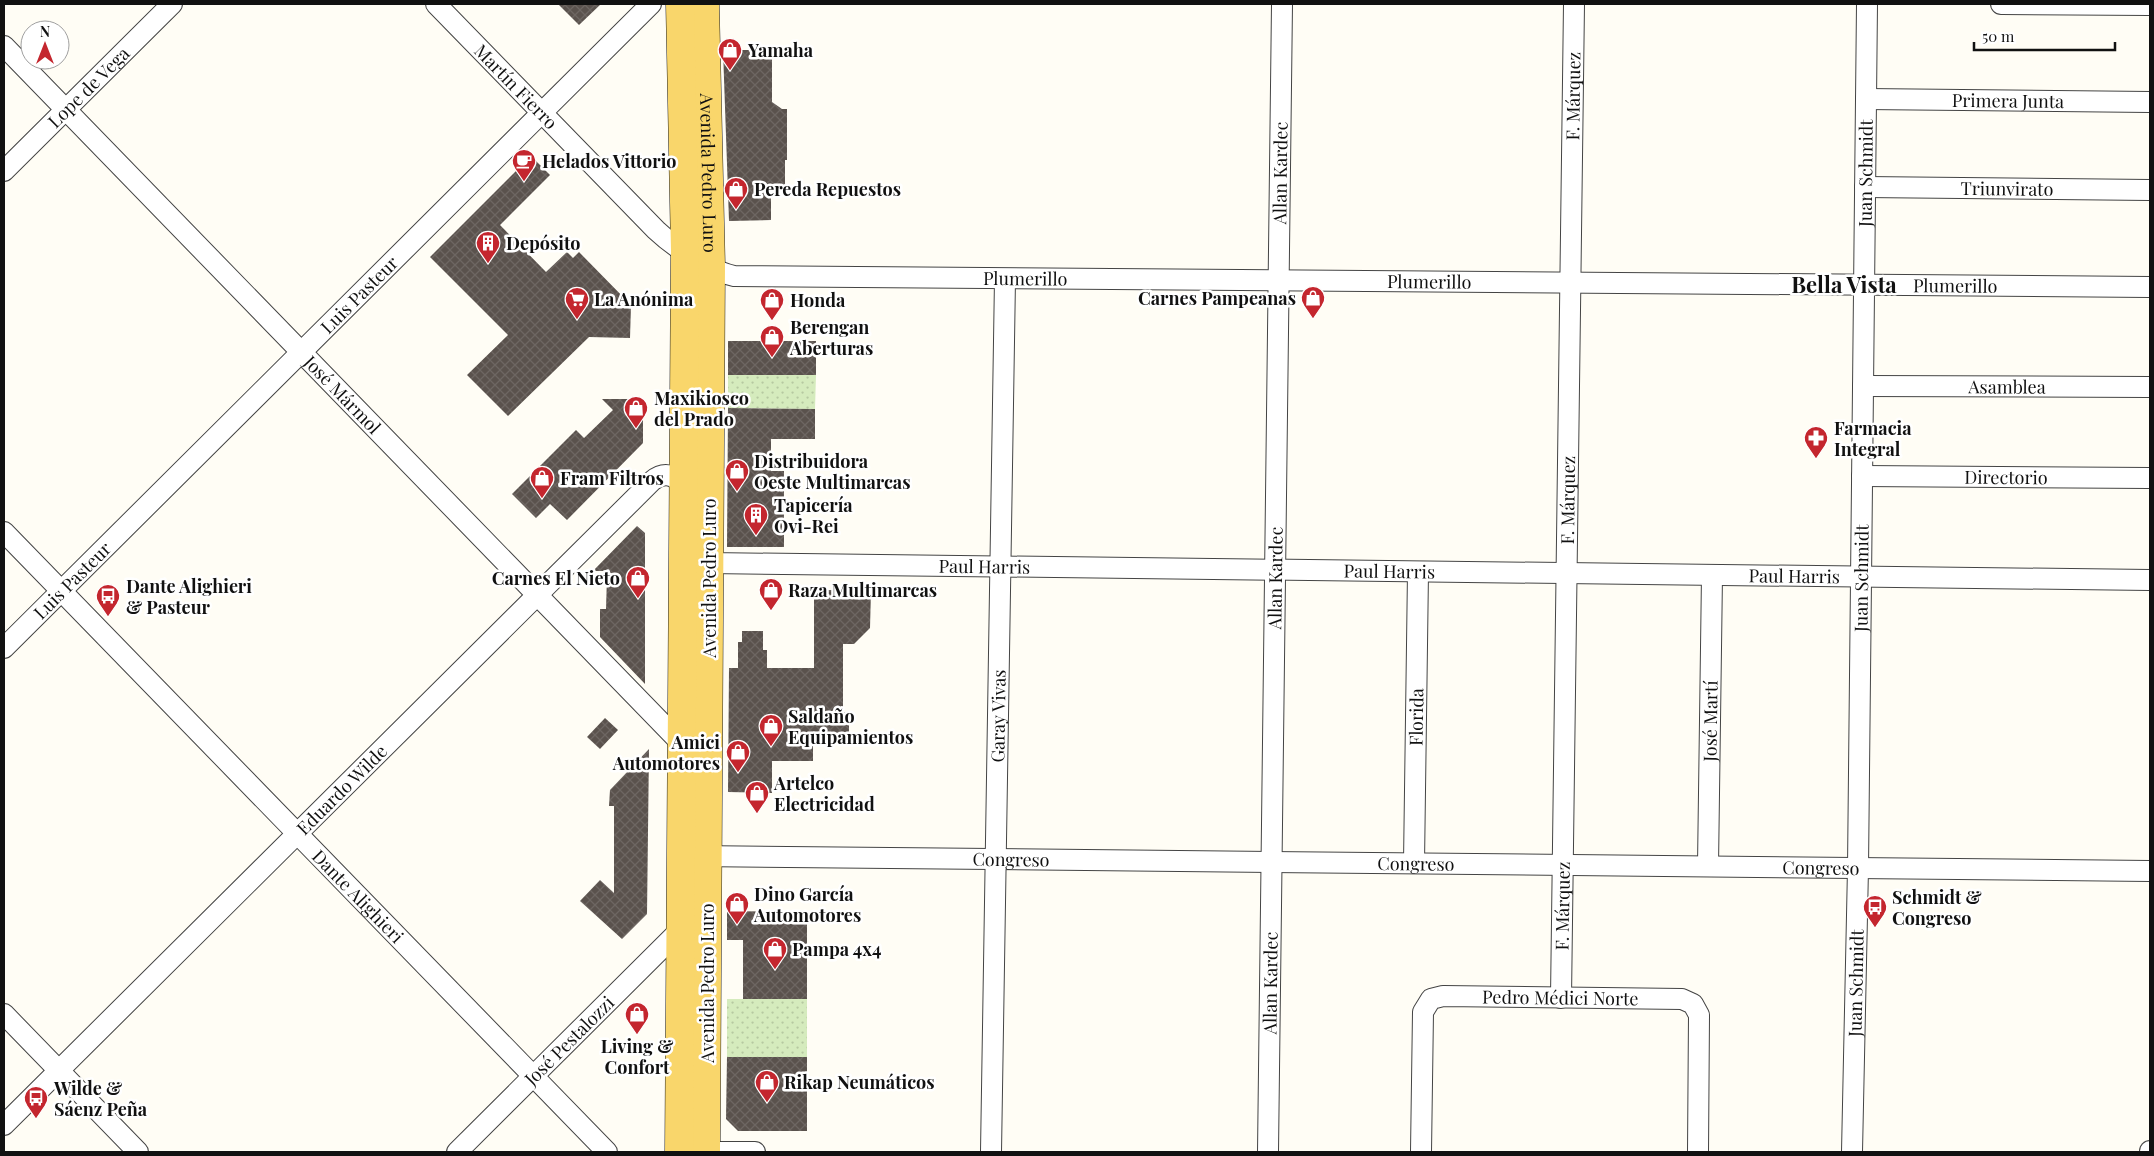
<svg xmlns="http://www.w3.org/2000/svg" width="2154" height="1156" viewBox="0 0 2154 1156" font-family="'Playfair Display',serif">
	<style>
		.grass { fill: url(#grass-dots) }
		.building { fill: url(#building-cross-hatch) }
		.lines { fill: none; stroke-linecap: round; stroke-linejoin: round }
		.street-casing { stroke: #444; stroke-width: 22 }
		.primary-casing { stroke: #222; stroke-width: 29 }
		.street { stroke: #fff; stroke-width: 20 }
		.primary { stroke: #f9d66b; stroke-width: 28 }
		.labels { text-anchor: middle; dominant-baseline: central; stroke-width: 5; stroke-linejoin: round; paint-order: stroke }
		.poi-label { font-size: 18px; font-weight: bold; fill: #111; stroke: #fff; text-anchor: start }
		.street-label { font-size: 18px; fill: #111; stroke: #fff }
		.district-label { font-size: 22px; font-weight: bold; fill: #111; stroke: #fff }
	</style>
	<defs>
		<pattern id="grass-dots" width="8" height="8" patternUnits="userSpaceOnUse" patternTransform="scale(1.25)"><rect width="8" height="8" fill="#d5ebbd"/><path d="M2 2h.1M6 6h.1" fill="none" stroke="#b6c8a1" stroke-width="1.8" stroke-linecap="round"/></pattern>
		<pattern id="building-cross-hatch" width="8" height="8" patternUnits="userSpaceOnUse" patternTransform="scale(1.25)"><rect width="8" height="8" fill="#5a524d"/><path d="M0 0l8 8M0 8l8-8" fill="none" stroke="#6d6662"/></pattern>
	</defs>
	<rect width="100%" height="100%" fill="#fffdf5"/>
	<g class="grass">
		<path d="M 728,375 L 816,375 L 815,409 L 728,408 Z"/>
		<rect x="727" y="999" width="80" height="58"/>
	</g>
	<g class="building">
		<path d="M 558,4 L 601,4 L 579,25 Z"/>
		<path d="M 723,50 L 772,50 L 772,102 L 782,109 L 787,109 L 787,160 L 785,160 L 785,191 L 771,191 L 771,220 L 729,221 Z"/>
		<path d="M 531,156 L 550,175 L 500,225 L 546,272 L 567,252 L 573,258 L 579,252 L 631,305 L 630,338 L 589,337 L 508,416 L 467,375 L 508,335 L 430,257 Z"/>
		<rect x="728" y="341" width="88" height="34"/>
		<path d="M 602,399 L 643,399 L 643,443 L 567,520 L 550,504 L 536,518 L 512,494 L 576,430 L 584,438 L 613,410 Z"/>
		<path d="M 728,408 L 815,409 L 815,439 L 771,439 L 771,471 L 784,471 L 784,547 L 727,547 Z"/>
		<path d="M 637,526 L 645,533 L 645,684 L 600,637 L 600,609 L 606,609 L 607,576 L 603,576 L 603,571 L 593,571 Z"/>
		<path d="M 814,590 L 871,590 L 870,628 L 854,644 L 843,644 L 843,712 L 849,712 L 849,733 L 813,733 L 813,761 L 772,761 L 772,793 L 728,792 L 729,668 L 738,668 L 738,642 L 742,642 L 742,631 L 763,631 L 763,650 L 767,650 L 767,668 L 814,668 Z"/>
		<path d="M 605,718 L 618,730 L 600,749 L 587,737 Z"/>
		<path d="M 649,749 L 647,914 L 622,939 L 580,901 L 600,880 L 614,893 L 614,806 L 609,806 L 610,790 Z"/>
		<path d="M 727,911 L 807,912 L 807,999 L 743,999 L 743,940 L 727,940 Z"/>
		<path d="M 727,1057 L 807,1057 L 807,1131 L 738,1131 L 726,1119 Z"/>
	</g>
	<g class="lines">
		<g class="street-casing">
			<g id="street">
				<path id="s1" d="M 436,4 L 656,230 C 674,247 710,271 734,276 L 2150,287"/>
				<path d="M 2001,4 L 2150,5"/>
				<path id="s2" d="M 4,46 L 682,744"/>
				<path id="s3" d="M 1866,99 L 2150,102"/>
				<path id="s4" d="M 4,171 L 172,4"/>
				<path id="s5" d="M 1865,187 L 2150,190"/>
				<path id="s6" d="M 1863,386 L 2150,387"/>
				<path id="s7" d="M 1862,476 L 2150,478"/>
				<path id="s8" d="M 4,532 L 607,1152"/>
				<path id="s9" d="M 705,550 L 709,563 L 2150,580"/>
				<path id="s10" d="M 4,648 L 651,4"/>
				<path id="s11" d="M 695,856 L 2150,871"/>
				<path id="s12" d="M 1414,863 L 1418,572"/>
				<path id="s13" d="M 1708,866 L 1712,575"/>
				<path id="s14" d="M 1561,998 L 1574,4"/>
				<path d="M 4,1014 L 138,1152"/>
				<path id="s15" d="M 4,1125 L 652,481 C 667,469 681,477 685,494"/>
				<path id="s16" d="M 457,1152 L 681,929"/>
				<path d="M 694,1152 L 755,1152"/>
				<path id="s17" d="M 991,1152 L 1005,279"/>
				<path id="s18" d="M 1268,1152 L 1282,4"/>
				<path id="s19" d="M 1421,1152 L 1423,1012 L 1431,999 L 1443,996 L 1682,999 L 1693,1004 L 1699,1015 L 1698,1152"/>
				<path id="s20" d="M 1852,1152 L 1858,868 L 1867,4"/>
				<path d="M 2150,1152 L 2150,1151"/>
			</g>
		</g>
		<g class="primary-casing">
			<g id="primary">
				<path id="s21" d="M 705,4 L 711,266 L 706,1152"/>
				<path d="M 679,1152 L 685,251 L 680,4"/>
			</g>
		</g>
		<use href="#street" class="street"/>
		<use href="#primary" class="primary"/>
	</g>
	<defs>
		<g id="shop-pin" transform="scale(1.25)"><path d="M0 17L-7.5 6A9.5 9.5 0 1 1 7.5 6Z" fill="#c4262e" stroke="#fff"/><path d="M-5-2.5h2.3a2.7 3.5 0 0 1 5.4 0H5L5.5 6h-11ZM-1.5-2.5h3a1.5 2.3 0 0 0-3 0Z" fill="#fff"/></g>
		<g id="cafe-pin" transform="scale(1.25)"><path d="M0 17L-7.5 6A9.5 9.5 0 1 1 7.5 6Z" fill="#c4262e" stroke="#fff"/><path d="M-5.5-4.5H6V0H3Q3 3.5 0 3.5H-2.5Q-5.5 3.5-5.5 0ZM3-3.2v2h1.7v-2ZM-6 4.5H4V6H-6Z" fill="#fff"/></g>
		<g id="building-pin" transform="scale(1.25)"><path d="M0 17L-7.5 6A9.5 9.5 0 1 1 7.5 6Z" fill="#c4262e" stroke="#fff"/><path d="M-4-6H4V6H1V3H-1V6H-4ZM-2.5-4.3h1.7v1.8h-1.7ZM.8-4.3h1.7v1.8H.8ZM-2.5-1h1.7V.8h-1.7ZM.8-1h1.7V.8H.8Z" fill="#fff"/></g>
		<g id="supermarket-pin" transform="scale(1.25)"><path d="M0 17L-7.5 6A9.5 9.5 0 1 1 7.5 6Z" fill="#c4262e" stroke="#fff"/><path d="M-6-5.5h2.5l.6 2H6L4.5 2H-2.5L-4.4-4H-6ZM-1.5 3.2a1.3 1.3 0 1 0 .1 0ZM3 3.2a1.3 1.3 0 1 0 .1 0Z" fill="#fff"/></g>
		<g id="pharmacy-pin" transform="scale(1.25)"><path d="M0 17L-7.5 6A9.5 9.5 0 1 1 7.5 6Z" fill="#c4262e" stroke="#fff"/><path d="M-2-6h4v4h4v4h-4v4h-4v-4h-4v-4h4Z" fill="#fff"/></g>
		<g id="bus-pin" transform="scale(1.25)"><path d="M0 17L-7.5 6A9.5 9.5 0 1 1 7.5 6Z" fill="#c4262e" stroke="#fff"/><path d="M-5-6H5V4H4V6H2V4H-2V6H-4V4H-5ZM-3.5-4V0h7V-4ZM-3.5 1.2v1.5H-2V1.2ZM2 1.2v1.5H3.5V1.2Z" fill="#fff"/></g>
	</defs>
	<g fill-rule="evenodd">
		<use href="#shop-pin" x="730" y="50"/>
		<use href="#cafe-pin" x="524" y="161"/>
		<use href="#shop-pin" x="736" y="189"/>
		<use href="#building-pin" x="488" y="243"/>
		<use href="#shop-pin" x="1313" y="298"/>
		<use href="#supermarket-pin" x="577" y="299"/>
		<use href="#shop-pin" x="772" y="300"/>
		<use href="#shop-pin" x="772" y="337"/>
		<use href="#shop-pin" x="636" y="408"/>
		<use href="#pharmacy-pin" x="1816" y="438"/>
		<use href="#shop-pin" x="737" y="471"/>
		<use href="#shop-pin" x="542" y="478"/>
		<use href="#building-pin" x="756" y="515"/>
		<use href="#shop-pin" x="638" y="578"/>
		<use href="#shop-pin" x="771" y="590"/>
		<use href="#bus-pin" x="108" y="596"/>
		<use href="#shop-pin" x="771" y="726"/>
		<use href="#shop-pin" x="738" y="752"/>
		<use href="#shop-pin" x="757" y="793"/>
		<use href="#shop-pin" x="737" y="904"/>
		<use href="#bus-pin" x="1875" y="907"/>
		<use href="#shop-pin" x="775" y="949"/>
		<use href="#shop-pin" x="637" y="1014"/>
		<use href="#shop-pin" x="767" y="1082"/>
		<use href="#bus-pin" x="36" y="1098"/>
	</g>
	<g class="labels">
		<g class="poi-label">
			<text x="748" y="50">Yamaha</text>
			<text x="542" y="161">Helados Vittorio</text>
			<text x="754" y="189">Pereda Repuestos</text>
			<text x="506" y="243">Depósito</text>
			<text x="1296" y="298" text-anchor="end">Carnes Pampeanas</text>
			<text x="594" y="299">La Anónima</text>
			<text x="790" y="300">Honda</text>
			<text x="790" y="327">Berengan<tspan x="790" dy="21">Aberturas</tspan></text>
			<text x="654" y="398">Maxikiosco<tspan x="654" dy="21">del Prado</tspan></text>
			<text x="1834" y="428">Farmacia<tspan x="1834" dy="21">Integral</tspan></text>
			<text x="754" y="461">Distribuidora<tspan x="754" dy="21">Oeste Multimarcas</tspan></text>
			<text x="560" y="478">Fram Filtros</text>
			<text x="774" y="505">Tapicería<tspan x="774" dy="21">Ovi-Rei</tspan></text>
			<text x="620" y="578" text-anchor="end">Carnes El Nieto</text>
			<text x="126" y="586">Dante Alighieri<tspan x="126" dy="21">&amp; Pasteur</tspan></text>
			<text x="788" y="590">Raza Multimarcas</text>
			<text x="788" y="716">Saldaño<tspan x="788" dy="21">Equipamientos</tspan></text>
			<text x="720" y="742" text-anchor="end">Amici<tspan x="720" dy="21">Automotores</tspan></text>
			<text x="774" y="783">Artelco<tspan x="774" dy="21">Electricidad</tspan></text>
			<text x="754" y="894">Dino García<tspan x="754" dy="21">Automotores</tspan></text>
			<text x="1892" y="897">Schmidt &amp;<tspan x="1892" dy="21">Congreso</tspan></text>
			<text x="792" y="949">Pampa 4x4</text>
			<text x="637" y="1046" text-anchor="middle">Living &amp;<tspan x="637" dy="21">Confort</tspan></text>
			<text x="784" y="1082">Rikap Neumáticos</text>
			<text x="54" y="1088">Wilde &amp;<tspan x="54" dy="21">Sáenz Peña</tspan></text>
		</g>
		<g class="street-label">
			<text stroke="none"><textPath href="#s1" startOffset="115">Martín Fierro</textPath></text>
			<text stroke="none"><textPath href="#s4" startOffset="119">Lope de Vega</textPath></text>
			<text stroke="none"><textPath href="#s14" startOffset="902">F. Márquez</textPath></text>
			<text stroke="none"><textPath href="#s3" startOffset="142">Primera Junta</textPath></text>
			<text stroke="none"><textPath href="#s21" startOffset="169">Avenida Pedro Luro</textPath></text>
			<text stroke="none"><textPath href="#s18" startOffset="979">Allan Kardec</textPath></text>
			<text stroke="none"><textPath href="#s20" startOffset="979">Juan Schmidt</textPath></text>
			<text stroke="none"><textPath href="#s5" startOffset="142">Triunvirato</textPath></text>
			<text stroke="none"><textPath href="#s1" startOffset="698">Plumerillo</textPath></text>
			<text stroke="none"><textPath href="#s1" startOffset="1102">Plumerillo</textPath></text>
			<text stroke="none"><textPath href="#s1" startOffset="1628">Plumerillo</textPath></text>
			<text stroke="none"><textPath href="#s10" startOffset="501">Luis Pasteur</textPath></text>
			<text stroke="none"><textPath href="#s6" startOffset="144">Asamblea</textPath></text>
			<text stroke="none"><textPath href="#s2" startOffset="486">José Mármol</textPath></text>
			<text stroke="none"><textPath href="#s7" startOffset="144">Directorio</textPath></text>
			<text stroke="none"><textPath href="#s14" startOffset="498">F. Márquez</textPath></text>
			<text stroke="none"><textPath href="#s9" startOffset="289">Paul Harris</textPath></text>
			<text stroke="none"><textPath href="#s9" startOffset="694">Paul Harris</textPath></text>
			<text stroke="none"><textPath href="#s9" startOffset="1099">Paul Harris</textPath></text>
			<text transform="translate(709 578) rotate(-90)">Avenida Pedro Luro</text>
			<text stroke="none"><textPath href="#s18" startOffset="574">Allan Kardec</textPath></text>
			<text stroke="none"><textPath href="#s20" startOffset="574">Juan Schmidt</textPath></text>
			<text stroke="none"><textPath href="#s10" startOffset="96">Luis Pasteur</textPath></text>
			<text stroke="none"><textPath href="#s17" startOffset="436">Garay Vivas</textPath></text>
			<text stroke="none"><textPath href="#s12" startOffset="146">Florida</textPath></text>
			<text stroke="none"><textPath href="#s13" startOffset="145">José Martí</textPath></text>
			<text stroke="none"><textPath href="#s15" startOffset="476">Eduardo Wilde</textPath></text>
			<text stroke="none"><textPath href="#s11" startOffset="316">Congreso</textPath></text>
			<text stroke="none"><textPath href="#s11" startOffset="721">Congreso</textPath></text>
			<text stroke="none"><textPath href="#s11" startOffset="1126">Congreso</textPath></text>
			<text stroke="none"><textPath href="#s8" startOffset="508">Dante Alighieri</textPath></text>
			<text stroke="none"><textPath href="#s14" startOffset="92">F. Márquez</textPath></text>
			<text transform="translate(707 983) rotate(-90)">Avenida Pedro Luro</text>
			<text stroke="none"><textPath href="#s18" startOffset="169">Allan Kardec</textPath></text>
			<text stroke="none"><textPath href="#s20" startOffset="169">Juan Schmidt</textPath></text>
			<text stroke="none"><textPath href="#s19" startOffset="285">Pedro Médici Norte</textPath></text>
			<text stroke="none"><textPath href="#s16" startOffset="158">José Pestalozzi</textPath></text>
		</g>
		<g class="district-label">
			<text x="1844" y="284">Bella Vista</text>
		</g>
	</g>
	<rect width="2154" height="1156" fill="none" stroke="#111111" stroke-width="10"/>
	<g transform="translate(45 45)"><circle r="24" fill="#ffffff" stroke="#a0a0a0"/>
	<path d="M0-4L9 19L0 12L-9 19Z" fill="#c4262e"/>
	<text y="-8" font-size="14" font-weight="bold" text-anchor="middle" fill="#111111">N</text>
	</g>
	<path d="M1974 42v8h141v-8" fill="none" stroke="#111111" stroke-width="2.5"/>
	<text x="1982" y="42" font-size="15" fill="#111111" stroke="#ffffff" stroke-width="4" paint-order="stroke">50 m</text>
</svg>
